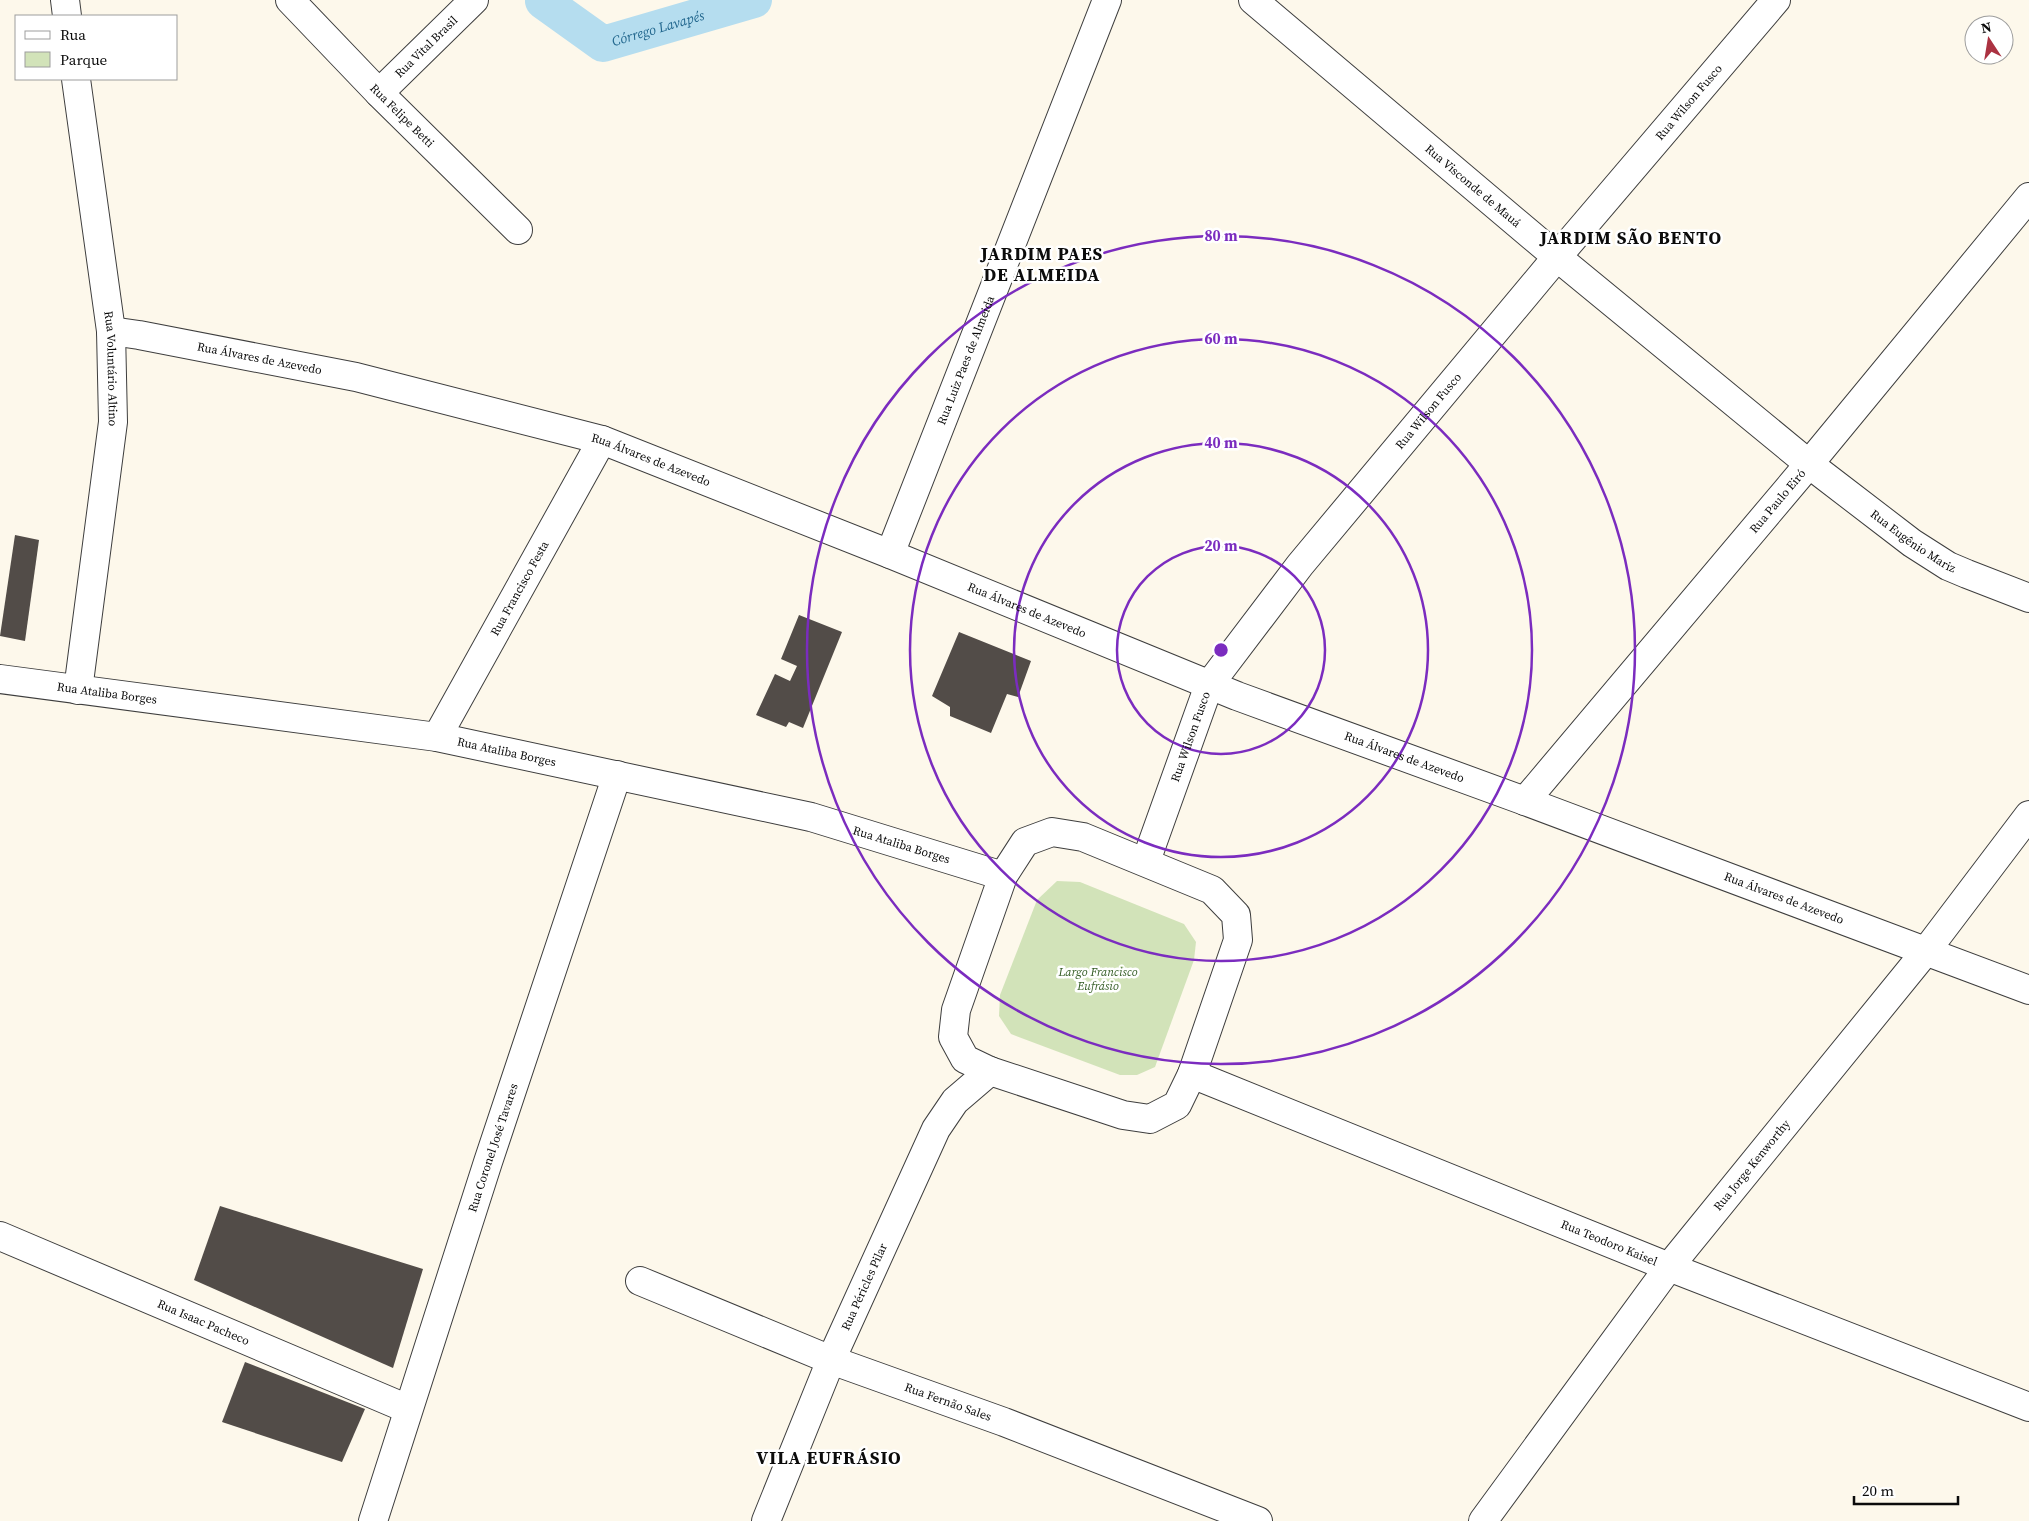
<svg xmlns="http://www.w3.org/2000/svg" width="2029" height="1521" viewBox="0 0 2029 1521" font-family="'Source Serif 4',serif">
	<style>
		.green { fill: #d2e3b9 }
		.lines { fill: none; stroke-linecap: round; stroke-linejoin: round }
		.canal { stroke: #b5ddef; stroke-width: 36 }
		.building { fill: #524c48 }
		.street-casing { stroke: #3e3e3e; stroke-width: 30 }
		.street { stroke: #fff; stroke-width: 28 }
		.ring { fill: none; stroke: #7b2cbf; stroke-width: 2.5 }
		.labels { text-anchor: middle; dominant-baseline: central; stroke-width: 5; stroke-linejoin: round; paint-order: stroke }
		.street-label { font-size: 12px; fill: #0b0b0b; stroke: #fff }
		.park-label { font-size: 12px; font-style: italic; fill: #325b23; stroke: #fff }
		.water-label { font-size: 14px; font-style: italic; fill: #22678e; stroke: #fff }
		.district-label { font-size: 18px; font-weight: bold; letter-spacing: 1px; fill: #0b0b0b; stroke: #fff }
		.centre { fill: #7b2cbf; stroke: #fff; stroke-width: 2.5 }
		.ring-label { font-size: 15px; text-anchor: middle; font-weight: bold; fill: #7b2cbf; stroke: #fff; stroke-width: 5; stroke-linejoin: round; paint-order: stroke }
	</style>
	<rect width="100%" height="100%" fill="#fdf8eb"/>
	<path class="green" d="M 1057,881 L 1080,882 L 1184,924 L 1196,942 L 1194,960 L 1155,1067 L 1137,1075 L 1120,1075 L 1011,1034 L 999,1016 L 1000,995 L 1037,900 Z"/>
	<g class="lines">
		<path class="canal" id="s1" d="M 543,1 L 603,44 L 754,0"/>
	</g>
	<g class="building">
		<path d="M 15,535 L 39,540 L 25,641 L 0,636 Z"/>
		<path d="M 799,615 L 842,632 L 803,728 L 789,722 L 786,727 L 756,715 L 775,674 L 790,681 L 797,666 L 781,659 Z"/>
		<path d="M 959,632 L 1031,661 L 1018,697 L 1007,694 L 991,733 L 950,716 L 950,707 L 932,696 Z"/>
		<path d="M 220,1206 L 423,1269 L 393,1368 L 194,1280 Z"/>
		<path d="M 245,1362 L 365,1409 L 342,1462 L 222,1422 Z"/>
	</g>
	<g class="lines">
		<g class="street-casing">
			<g id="street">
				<path d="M 65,0 L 67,16"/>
				<path id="s2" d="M 290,0 L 379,93 L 518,230"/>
				<path id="s3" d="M 1253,0 L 1557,257 L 1809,464 L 1912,543 L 1948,566 L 1967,574 L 2029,598"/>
				<path id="s4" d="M 76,79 L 111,331 L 113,422 L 78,690"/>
				<path id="s5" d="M 379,93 L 474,0"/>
				<path id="s6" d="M 111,331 L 139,335 L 356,377 L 602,440 L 890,554 L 1237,696 L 1525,801 L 2029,990"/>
				<path id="s7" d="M 890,554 L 1107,0"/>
				<path id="s8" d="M 0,679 L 437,737 L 811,817 L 1003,876"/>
				<path id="s9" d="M 437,737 L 602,440"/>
				<path id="s10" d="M 1525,801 L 1809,464 L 2029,197"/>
				<path d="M 1052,832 L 1083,837 L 1212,890 L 1236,915 L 1238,940 L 1192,1074 L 1177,1105 L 1150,1119 L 1123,1115 L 990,1071 L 965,1059 L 953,1037 L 956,1010 L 1003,876 L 1025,842 Z"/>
				<path id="s11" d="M 1146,861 L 1209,685 L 1300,565 L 1557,257 L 1776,0"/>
				<path id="s12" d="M 1192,1074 L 1669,1267 L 2029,1407"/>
				<path id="s13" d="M 0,1236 L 408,1409"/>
				<path id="s14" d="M 640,1281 L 831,1360 L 1004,1422 L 1258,1521"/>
				<path id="s15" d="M 373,1521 L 488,1162 L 617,775"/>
				<path id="s16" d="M 766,1521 L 831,1360 L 936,1129 L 955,1101 L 990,1071"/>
				<path id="s17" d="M 1483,1521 L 1669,1267 L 1926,951 L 2029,815"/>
			</g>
		</g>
		<use href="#street" class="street"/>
	</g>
	<g class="ring">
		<circle cx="1221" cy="650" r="104"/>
		<circle cx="1221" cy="650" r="207"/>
		<circle cx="1221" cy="650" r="311"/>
		<circle cx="1221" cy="650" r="414"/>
	</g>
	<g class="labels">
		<g class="street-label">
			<text stroke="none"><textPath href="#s5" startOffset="66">Rua Vital Brasil</textPath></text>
			<text stroke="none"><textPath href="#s11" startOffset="942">Rua Wilson Fusco</textPath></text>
			<text stroke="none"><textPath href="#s2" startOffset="161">Rua Felipe Betti</textPath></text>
			<text stroke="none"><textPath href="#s3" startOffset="288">Rua Visconde de Mauá</textPath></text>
			<text stroke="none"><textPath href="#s6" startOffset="151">Rua Álvares de Azevedo</textPath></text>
			<text stroke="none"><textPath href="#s7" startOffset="208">Rua Luiz Paes de Almeida</textPath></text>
			<text stroke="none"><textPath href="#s4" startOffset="292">Rua Voluntário Altino</textPath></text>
			<text stroke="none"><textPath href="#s11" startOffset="538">Rua Wilson Fusco</textPath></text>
			<text stroke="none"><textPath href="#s6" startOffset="556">Rua Álvares de Azevedo</textPath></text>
			<text stroke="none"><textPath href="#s10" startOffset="392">Rua Paulo Eiró</textPath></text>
			<text stroke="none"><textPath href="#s3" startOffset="854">Rua Eugênio Mariz</textPath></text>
			<text stroke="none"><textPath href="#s9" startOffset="170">Rua Francisco Festa</textPath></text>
			<text stroke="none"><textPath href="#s6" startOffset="961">Rua Álvares de Azevedo</textPath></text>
			<text stroke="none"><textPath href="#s8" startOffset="108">Rua Ataliba Borges</textPath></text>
			<text stroke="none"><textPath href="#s11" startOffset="132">Rua Wilson Fusco</textPath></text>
			<text stroke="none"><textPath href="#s8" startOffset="512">Rua Ataliba Borges</textPath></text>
			<text stroke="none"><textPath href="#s6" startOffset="1366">Rua Álvares de Azevedo</textPath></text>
			<text stroke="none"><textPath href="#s8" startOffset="918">Rua Ataliba Borges</textPath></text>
			<text stroke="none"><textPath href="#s6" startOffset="1771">Rua Álvares de Azevedo</textPath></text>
			<text stroke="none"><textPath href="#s15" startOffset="392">Rua Coronel José Tavares</textPath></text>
			<text stroke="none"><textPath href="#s17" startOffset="446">Rua Jorge Kenworthy</textPath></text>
			<text stroke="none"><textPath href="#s12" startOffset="450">Rua Teodoro Kaisel</textPath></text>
			<text stroke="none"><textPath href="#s16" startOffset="254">Rua Péricles Pilar</textPath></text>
			<text stroke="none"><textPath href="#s13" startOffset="221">Rua Isaac Pacheco</textPath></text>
			<text stroke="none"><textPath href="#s14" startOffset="331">Rua Fernão Sales</textPath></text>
		</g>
		<g class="park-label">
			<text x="1098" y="972">Largo Francisco<tspan x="1098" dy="14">Eufrásio</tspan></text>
		</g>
		<g class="water-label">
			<text stroke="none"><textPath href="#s1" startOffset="131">Córrego Lavapés</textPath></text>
		</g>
		<g class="district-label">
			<text x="1631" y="237">JARDIM SÃO BENTO</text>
			<text x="1042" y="253">JARDIM PAES<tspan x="1042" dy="21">DE ALMEIDA</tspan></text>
			<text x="829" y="1457">VILA EUFRÁSIO</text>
		</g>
	</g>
	<circle cx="1221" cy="650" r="8" class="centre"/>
	<g class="ring-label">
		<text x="1221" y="241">80 m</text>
		<text x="1221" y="344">60 m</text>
		<text x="1221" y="448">40 m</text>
		<text x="1221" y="551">20 m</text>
	</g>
	<rect x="15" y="15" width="162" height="65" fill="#ffffff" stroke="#9d9d9d"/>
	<rect x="25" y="31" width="25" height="8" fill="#ffffff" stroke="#9d9d9d"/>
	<text x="60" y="40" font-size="15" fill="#0b0b0b">Rua</text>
	<rect x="25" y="52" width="25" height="15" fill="#d2e3b9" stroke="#9d9d9d"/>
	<text x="60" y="65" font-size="15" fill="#0b0b0b">Parque</text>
	<g transform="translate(1989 40) rotate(348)"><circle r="24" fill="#ffffff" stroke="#9d9d9d"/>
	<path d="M0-4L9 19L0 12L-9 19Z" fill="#ab3241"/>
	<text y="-8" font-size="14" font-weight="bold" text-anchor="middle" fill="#0b0b0b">N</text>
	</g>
	<path d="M1854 1496v8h104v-8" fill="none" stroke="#0b0b0b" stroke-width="2.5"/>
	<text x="1862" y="1496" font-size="15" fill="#0b0b0b" stroke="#ffffff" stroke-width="4" paint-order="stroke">20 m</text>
</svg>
